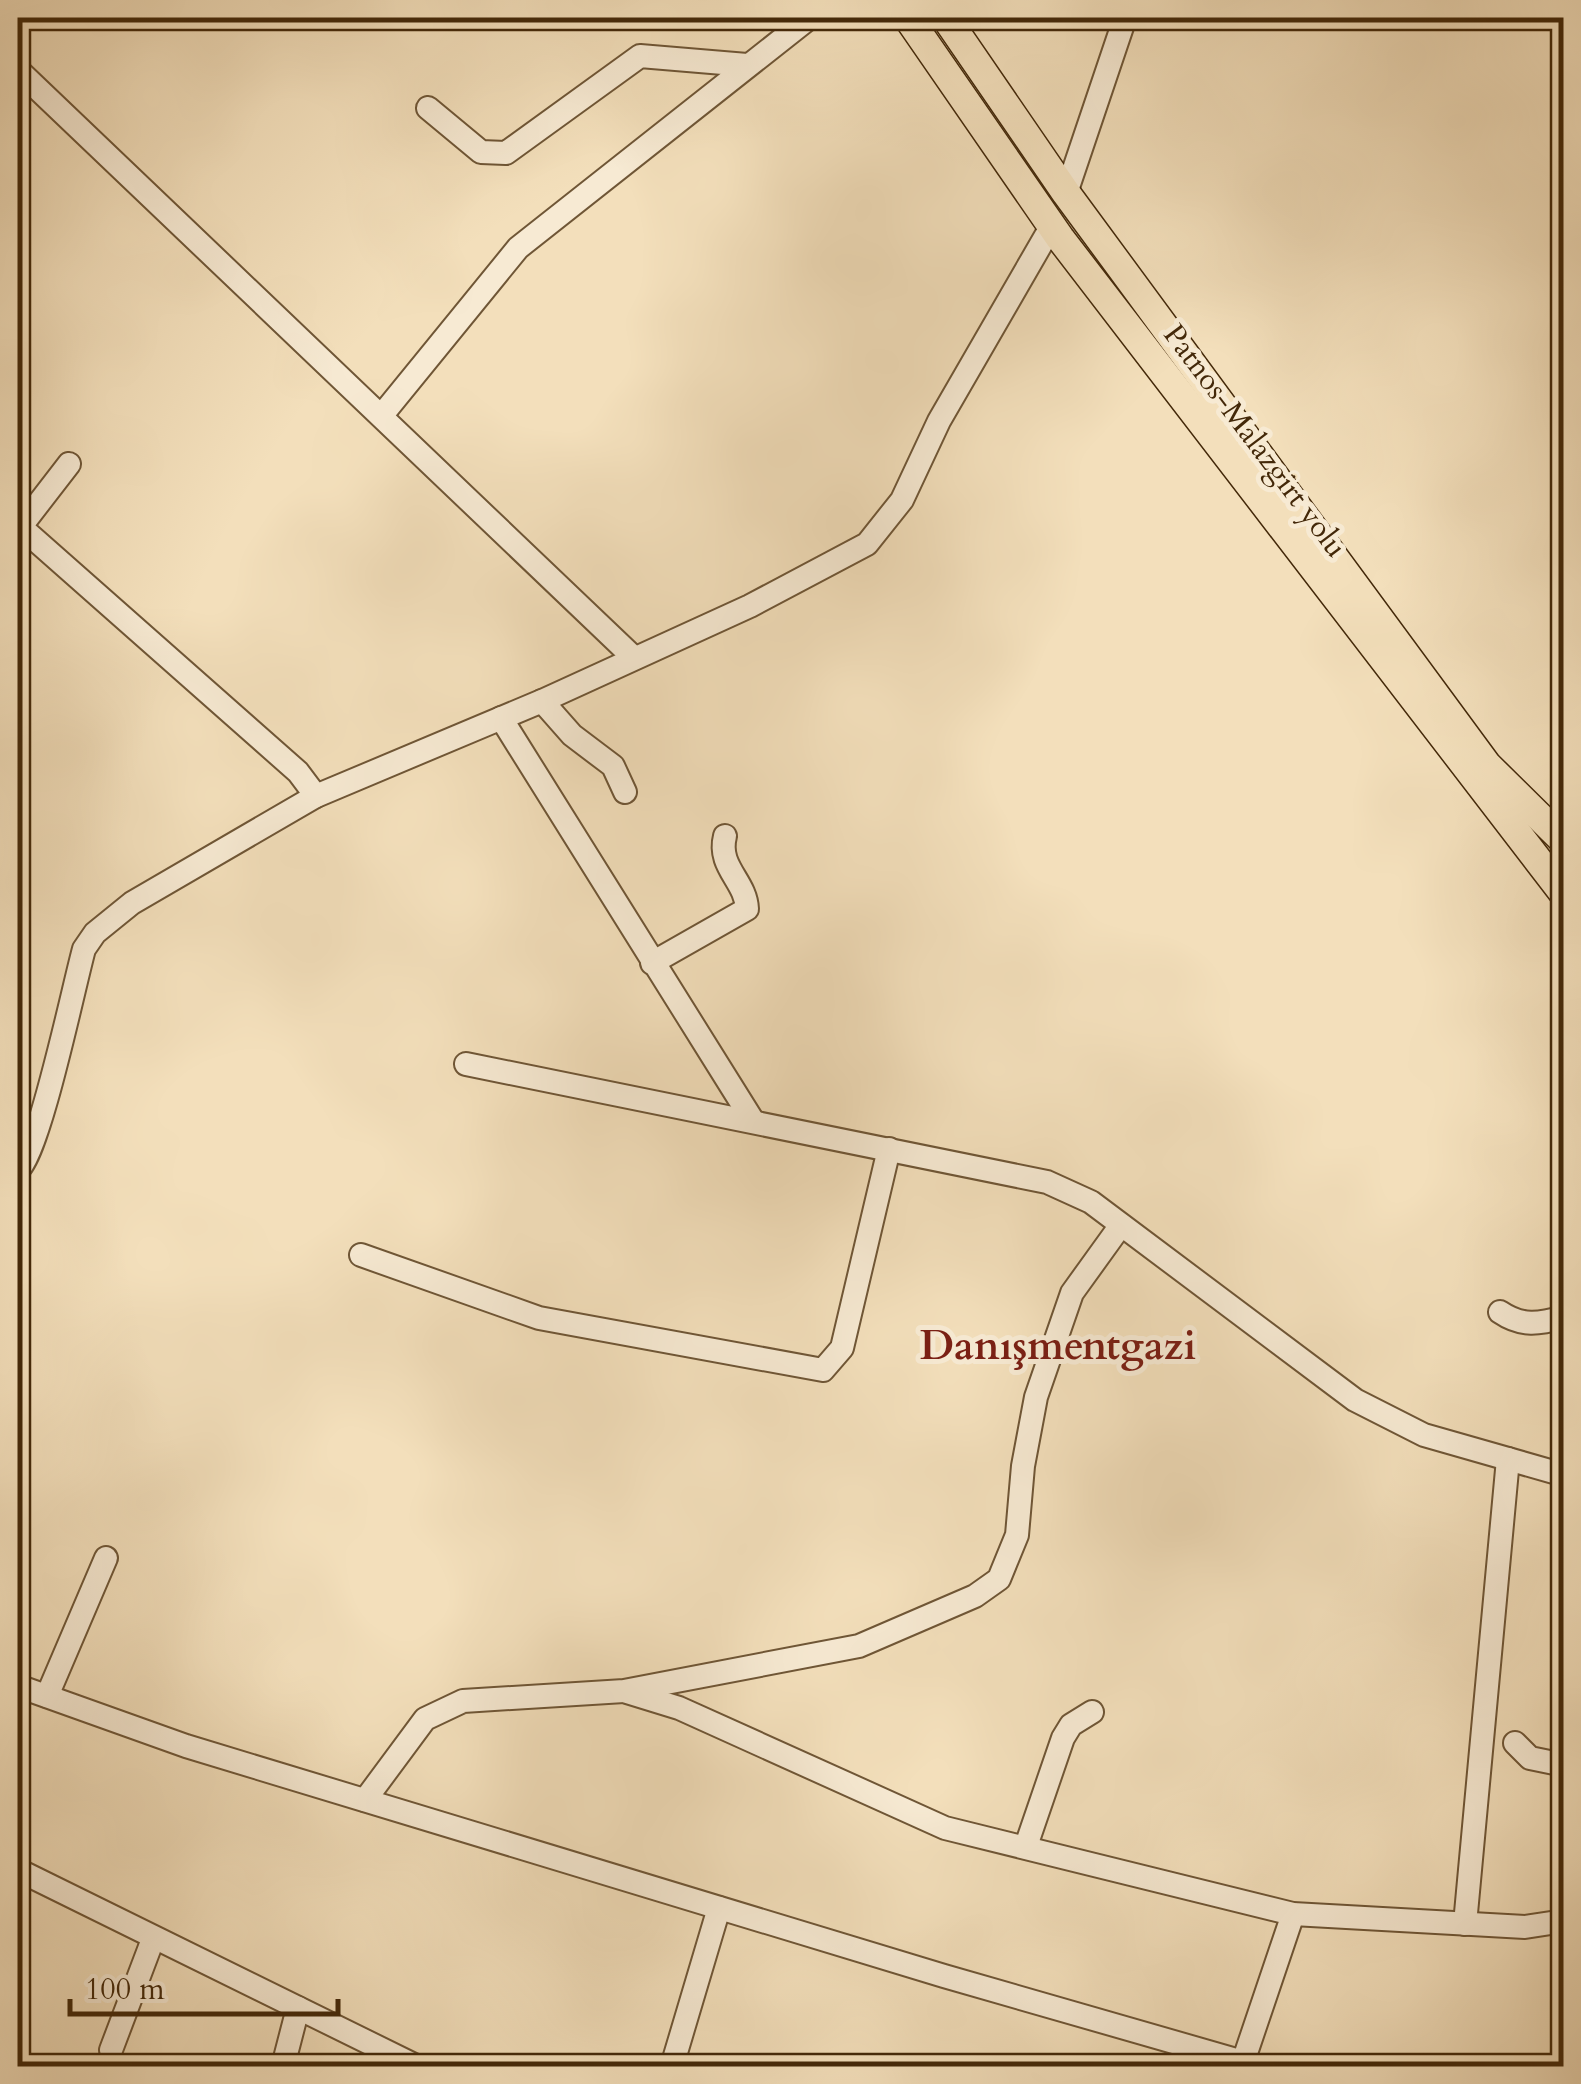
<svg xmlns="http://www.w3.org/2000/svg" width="1581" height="2084" viewBox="0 0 1581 2084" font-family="Cardo,serif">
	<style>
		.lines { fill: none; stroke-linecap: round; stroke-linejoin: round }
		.minor-casing { stroke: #6f5636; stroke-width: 26 }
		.major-casing { stroke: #432809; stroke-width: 31 }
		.minor { stroke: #f7ead3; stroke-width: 22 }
		.major { stroke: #f3dfbb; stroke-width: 28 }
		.labels { text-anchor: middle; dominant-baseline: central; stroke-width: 10; stroke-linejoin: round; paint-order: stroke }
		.street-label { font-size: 30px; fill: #432809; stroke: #f7ead3 }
		.district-label { font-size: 40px; font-weight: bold; fill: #7a1f14; stroke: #f7ead3 }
	</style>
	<rect width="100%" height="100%" fill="#f3dfbb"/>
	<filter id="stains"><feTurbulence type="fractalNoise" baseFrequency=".002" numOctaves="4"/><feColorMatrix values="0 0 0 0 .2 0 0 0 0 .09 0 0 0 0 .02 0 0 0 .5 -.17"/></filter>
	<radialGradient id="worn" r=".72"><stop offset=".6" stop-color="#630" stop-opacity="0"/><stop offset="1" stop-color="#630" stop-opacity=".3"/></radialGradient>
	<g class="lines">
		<g class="minor-casing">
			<g id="minor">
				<path d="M 18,70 L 632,656"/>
				<path d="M 428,108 L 481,152 L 506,153 L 640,56 L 747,65"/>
				<path d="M 1066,193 L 1125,18"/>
				<path d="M 382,415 L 518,248 L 809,18"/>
				<path d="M 69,464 L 25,521 L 23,529 L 298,772 L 316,796"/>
				<path d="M 542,701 L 572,735 L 613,766 L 625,792"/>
				<path d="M 501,718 L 753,1121"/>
				<path d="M 652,963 L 747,909 C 746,881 717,867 725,836"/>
				<path d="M 466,1064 L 1047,1182 L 1091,1202 L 1355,1400 L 1424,1435 L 1564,1475"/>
				<path d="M 18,1170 C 39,1154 74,985 84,949 L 95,933 L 132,903 L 316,796 L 542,701 L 750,606 L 867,544 L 902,500 L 939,421 L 1051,227"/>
				<path d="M 361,1255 L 539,1318 L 823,1370 L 842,1348 L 889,1149"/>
				<path d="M 1500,1312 C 1522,1327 1539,1324 1564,1317"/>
				<path d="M 18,1686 L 186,1746 L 944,1976 L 1257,2066"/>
				<path d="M 627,1692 L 679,1708 L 945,1828 L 1293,1914 L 1525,1927 L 1564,1921"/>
				<path d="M 47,1696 L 106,1558"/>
				<path d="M 1515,1743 L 1530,1758 L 1564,1765"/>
				<path d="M 365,1800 L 425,1719 L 463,1701 L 624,1691 L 859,1646 L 975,1596 L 999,1579 L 1017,1535 L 1023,1466 L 1036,1397 L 1072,1293 L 1121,1225"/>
				<path d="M 1026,1846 L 1063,1738 L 1071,1725 L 1092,1712"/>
				<path d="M 18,1870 L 416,2066"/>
				<path d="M 1465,1924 L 1508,1459"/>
				<path d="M 111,2050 L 153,1939"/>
				<path d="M 1243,2062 L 1293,1914"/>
				<path d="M 283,2066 L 298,2008"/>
				<path d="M 672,2066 L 719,1908"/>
			</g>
		</g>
		<g class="major-casing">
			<g id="major">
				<path d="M 908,18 L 1060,238 L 1564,894"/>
				<path d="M 946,18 L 1066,193 L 1487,765 L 1564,841"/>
			</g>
		</g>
		<use href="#minor" class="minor"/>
		<use href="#major" class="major"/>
	</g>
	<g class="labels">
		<g class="street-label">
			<text transform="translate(1255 441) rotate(53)">Patnos-Malazgirt yolu</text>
		</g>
		<g class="district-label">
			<text x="1058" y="1346">Danışmentgazi</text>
		</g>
	</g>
	<rect width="1581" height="2084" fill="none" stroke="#f3dfbb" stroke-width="60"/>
	<rect x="20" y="20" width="1541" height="2044" fill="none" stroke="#432809" stroke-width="5"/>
	<rect x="30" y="30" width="1521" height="2024" fill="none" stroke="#432809" stroke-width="2.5"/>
	<path d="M70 1999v15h268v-15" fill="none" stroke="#432809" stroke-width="5"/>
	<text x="85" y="1999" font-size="30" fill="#432809" stroke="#f7ead3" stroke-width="8" paint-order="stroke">100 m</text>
	<rect width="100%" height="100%" filter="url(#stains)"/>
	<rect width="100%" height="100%" fill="url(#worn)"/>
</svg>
